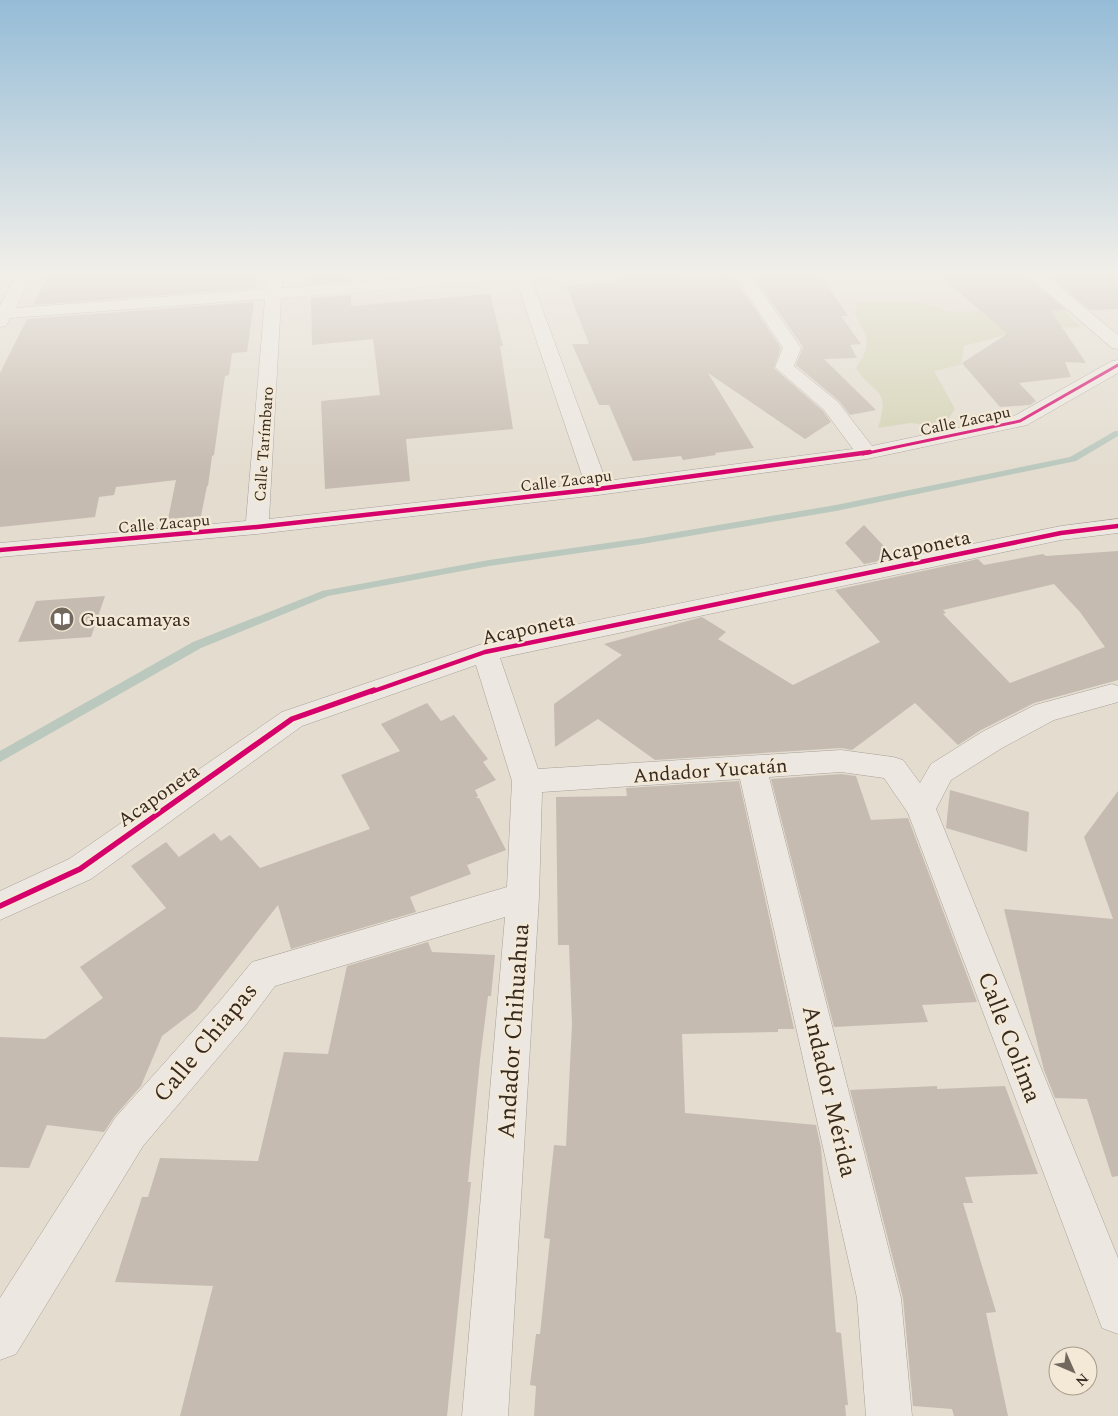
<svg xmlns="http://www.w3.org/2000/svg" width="1118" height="1416" font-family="Spectral,serif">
  <rect width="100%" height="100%" fill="#e3dccf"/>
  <path fill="#d3d2b3" d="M 858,302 L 918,302 L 953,312 L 1059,306 L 1081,327 L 1028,329 L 964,346 L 961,365 L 934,371 L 955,409 L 943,426 L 910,423 L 878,428 C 891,387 875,397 856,368 C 874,341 867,338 854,312 Z"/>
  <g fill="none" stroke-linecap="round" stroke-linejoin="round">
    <path fill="#bac8be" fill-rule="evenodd" d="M 1115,431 L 1118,431 L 1118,436 L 1076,461 L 836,511 L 642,544 L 489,566 L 328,596 L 201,648 L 0,762 L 0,751 L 193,642 L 322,591 L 489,560 L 642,538 L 836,505 L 1070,457 Z"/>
  </g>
  <path fill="#c6bbb0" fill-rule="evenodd" d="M 50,272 L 258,272 L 256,288 L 33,305 Z
    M 311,272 L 350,272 L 350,281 L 311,284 Z
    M 754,272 L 819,272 L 848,316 L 841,316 L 861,344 L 850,345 L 857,358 L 824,359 L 876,410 L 850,415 L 839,401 L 796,365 L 803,347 L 752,274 L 755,274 Z
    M 936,272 L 1022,272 L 1066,310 L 1051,311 L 1086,363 L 1065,362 L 1071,377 L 1019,383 L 1036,401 L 1030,405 L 1000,407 L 962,363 L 1007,334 Z
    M 1044,272 L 1118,272 L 1118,309 L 1090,310 Z
    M 678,273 L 681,277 L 732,275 L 781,348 L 774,368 L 823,411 L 831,422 L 805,439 L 708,373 L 754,448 L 715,453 L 716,455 L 683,460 L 681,456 L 633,461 L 609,405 L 599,405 L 572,344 L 589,344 L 566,285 L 620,282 L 617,276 Z
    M 490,294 L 503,346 L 500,346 L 513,429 L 406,439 L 410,481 L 325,489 L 321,401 L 380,395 L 373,339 L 312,345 L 311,298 L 351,295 L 351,306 Z
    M 254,302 L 247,352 L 232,353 L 229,375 L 225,376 L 214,455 L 212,456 L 208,486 L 207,486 L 201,516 L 168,519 L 176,480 L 116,487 L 114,495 L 99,497 L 95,517 L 0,527 L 0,373 L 27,319 Z
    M 864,525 L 895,558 L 864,564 L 845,543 Z
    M 1118,551 L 1118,680 L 1034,703 L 981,730 L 958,745 L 915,703 L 852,750 L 841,748 L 655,760 L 598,719 L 555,747 L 554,704 L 622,655 L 604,644 L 702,617 L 726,632 L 718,639 L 793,685 L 880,642 L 835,590 L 978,559 L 984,565 L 1043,554 L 1046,556 ZM 1054,584 L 1080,612 L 1105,647 L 1010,683 L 943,614 L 946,613 L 943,610 Z
    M 105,596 L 91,637 L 18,642 L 36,601 Z
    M 427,703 L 441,721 L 454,715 L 488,759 L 483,762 L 496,780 L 475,790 L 478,796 L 476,798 L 479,798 L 506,850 L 467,865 L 471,874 L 410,897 L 416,912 L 291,949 L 278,905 L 196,1010 L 162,1036 L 141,1086 L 114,1117 L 104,1132 L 47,1125 L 29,1168 L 0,1167 L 0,1037 L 45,1039 L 103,998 L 80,967 L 166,908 L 131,866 L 166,842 L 179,857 L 214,833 L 221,841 L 230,835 L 260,868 L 370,829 L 341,775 L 400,751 L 381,724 Z
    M 841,774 L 856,776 L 871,820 L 908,818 L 977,1002 L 922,1005 L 928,1022 L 834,1027 L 771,779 Z
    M 739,781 L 794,1029 L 778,1029 L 778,1032 L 682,1034 L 685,1113 L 816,1125 L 821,1148 L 836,1332 L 841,1333 L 848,1405 L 845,1405 L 846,1416 L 534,1416 L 536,1386 L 530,1385 L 536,1334 L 540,1334 L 550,1239 L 544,1238 L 554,1145 L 566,1146 L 572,1024 L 569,945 L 558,945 L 556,797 L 627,796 L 626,788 Z
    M 950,790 L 1029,812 L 1027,852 L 946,828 Z
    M 1118,791 L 1118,1176 L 1112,1177 L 1087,1099 L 1055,1098 L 1044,1070 L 1004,909 L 1113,919 L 1084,837 Z
    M 428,942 L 432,952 L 495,955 L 491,996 L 488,996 L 480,1060 L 468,1182 L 471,1182 L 447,1416 L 180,1416 L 213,1286 L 115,1282 L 142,1197 L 148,1197 L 160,1158 L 258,1161 L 284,1052 L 328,1054 L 347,966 Z
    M 937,1086 L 937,1089 L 1005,1086 L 1038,1174 L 965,1177 L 973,1203 L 963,1203 L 996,1312 L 986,1313 L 1008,1416 L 954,1416 L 952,1409 L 913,1406 L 903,1298 L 850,1090 Z"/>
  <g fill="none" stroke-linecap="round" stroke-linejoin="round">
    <defs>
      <path id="street" d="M 18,272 L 34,272 L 16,308 L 266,289 L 267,272 L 283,272 L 282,288 L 494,272 L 563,272 L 561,275 L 531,279 L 606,481 L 853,449 L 824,410 L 775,367 L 783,348 L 732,272 L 748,272 L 801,348 L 794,366 L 838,402 L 872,446 L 1014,416 L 1112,361 L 1118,360 L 1118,373 L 1027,425 L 867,459 L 598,495 L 257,534 L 0,557 L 0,543 L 246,521 L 265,299 L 10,318 L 6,326 L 0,327 L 0,306 ZM 516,280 L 585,484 L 269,519 L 281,298 Z
        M 1024,272 L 1041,272 L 1118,335 L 1118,349 L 1112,348 Z
        M 1118,519 L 1118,533 L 1061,540 L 500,658 L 538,769 L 841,750 L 893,757 L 903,760 L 920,783 L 931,764 L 982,732 L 1035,705 L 1112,684 L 1118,686 L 1118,702 L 1054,720 L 1002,748 L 951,780 L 936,809 L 1118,1258 L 1118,1334 L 1102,1328 L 1096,1312 L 908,813 L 884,778 L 841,772 L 769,777 L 901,1298 L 912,1416 L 866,1416 L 857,1298 L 740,779 L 542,792 L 539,897 L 508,1416 L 462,1416 L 505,917 L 275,986 L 245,1026 L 143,1146 L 16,1354 L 0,1360 L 0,1298 L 115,1118 L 219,1002 L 252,962 L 507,887 L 512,781 L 476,665 L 302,726 L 91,879 L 0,920 L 0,891 L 69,859 L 282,712 L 485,643 L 1061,526 Z"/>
    </defs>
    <use href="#street" stroke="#a8a198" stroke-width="1"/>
    <use href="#street" fill="#ece7e0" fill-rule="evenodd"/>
    <defs>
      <path id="cycleway-far2" d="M 863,454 L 1020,421 L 1118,365"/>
      <path id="cycleway-far1" d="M 0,550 L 257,527 L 598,489 L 870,452
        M 371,692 L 485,652 L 1061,533 L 1118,526"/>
      <path id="cycleway" d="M 0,906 L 80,869 L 292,719 L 374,690"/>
    </defs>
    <use href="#cycleway-far2" stroke="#f3e9d6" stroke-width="5"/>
    <use href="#cycleway-far1" stroke="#f3e9d6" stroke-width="7"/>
    <use href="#cycleway" stroke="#f3e9d6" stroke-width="9"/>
    <use href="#cycleway-far2" stroke="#d6006c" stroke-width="3"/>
    <use href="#cycleway-far1" stroke="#d6006c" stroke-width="4.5"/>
    <use href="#cycleway" stroke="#d6006c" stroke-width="5.5"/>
  </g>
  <linearGradient id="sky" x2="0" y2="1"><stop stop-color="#95bcd7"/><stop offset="0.58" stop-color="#f2efe9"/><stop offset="1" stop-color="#f2efe9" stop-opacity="0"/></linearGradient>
  <rect width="1118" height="470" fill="url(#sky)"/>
  <defs>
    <symbol id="library-disc" viewBox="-11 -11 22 22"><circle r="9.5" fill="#73685d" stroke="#f3e9d6"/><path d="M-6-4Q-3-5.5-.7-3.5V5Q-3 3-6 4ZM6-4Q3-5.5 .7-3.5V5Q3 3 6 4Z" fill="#fff"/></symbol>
  </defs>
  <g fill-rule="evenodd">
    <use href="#library-disc" x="48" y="605" width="28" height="28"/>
  </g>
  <g text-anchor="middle" stroke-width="4.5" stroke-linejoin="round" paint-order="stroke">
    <g font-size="16" fill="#372a20" stroke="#f3e9d6">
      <text transform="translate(965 420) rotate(-12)" y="6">Calle Zacapu</text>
      <text transform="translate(263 444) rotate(-86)" y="6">Calle Tarímbaro</text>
      <text transform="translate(566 480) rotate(-7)" y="6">Calle Zacapu</text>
      <text transform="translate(164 523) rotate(-5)" y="6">Calle Zacapu</text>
    </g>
    <g font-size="20" fill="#372a20" stroke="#f3e9d6">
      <text transform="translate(924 546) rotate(-12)" y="7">Acaponeta</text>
      <text transform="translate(528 628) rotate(-12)" y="7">Acaponeta</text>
      <text transform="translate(710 770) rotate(-4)" y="7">Andador Yucatán</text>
      <text transform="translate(158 795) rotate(-35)" y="7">Acaponeta</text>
    </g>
    <g font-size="20" fill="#372a20" stroke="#f3e9d6" text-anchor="start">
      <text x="80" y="626">Guacamayas</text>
    </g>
    <g font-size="24" fill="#372a20" stroke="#f3e9d6">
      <text transform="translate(513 1031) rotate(-86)" y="8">Andador Chihuahua</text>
      <text transform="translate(1010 1037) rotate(69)" y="8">Calle Colima</text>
      <text transform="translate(205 1042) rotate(-50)" y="8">Calle Chiapas</text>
      <text transform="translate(830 1091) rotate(77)" y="8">Andador Mérida</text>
    </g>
  </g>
  <g transform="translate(1073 1371) rotate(135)"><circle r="24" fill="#f3e9d6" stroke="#a89d8d"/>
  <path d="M0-4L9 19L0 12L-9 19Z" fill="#73685d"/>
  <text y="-8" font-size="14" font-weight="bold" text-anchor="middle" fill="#372a20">N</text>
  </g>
</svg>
